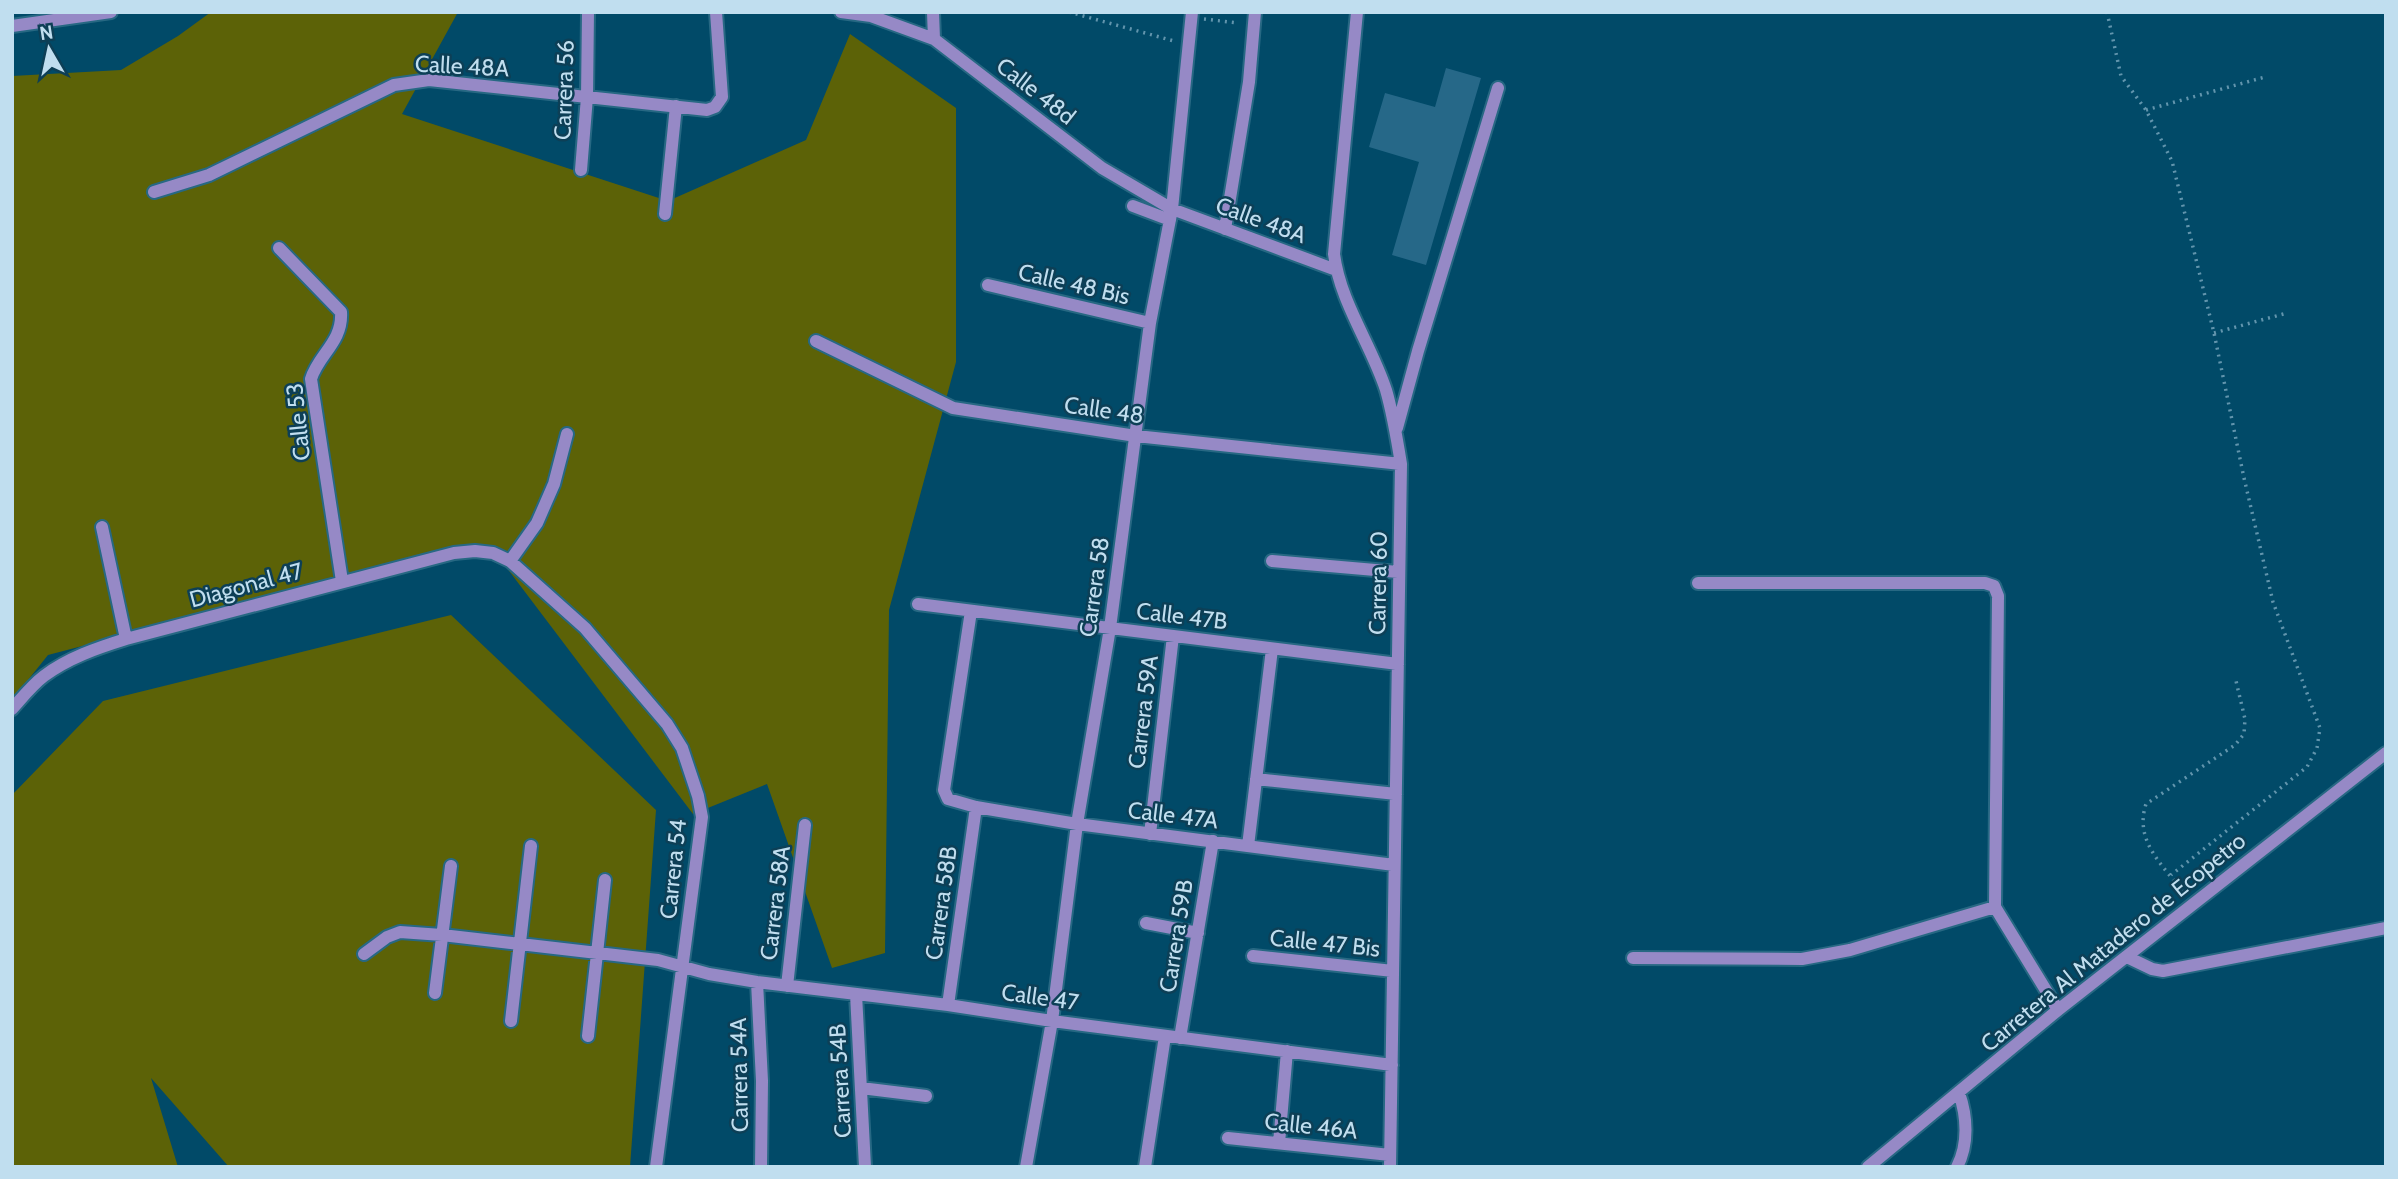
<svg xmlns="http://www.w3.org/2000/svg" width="2398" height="1179" font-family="Cabin,sans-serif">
  <rect width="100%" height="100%" fill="#014a68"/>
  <path fill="#5c6207" d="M 211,12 L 458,12 L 402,114 L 668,201 L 806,140 L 850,34 L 956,108 L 956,362 L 889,610 L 885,953 L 832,968 L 767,784 L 693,814 L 491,547 L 342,578 L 48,655 L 12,700 L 12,76 L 121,70 L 178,36 Z
    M 451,615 L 656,810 L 630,1167 L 229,1167 L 151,1078 L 178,1167 L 12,1167 L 12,795 L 103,701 Z"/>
  <path fill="#266888" d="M 1446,68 L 1481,78 L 1426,265 L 1392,255 L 1419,162 L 1369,147 L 1385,93 L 1435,107 Z"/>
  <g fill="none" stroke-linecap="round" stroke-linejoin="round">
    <defs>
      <path id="minor" d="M 841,12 L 871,16 L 934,39 L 1102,168 L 1172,209 L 1336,270
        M 933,12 L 934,39
        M 1357,12 L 1334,254 C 1340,302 1371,344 1386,390 C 1393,414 1397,439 1401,464 L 1390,1167
        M 12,26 L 111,12
        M 581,170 L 587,97 L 588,12
        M 154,192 L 209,175 L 394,85 L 429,80 L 707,110 L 715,107 L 722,97 L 716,12
        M 1133,206 L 1170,220
        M 665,214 L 676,106
        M 1225,229 L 1249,82 L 1255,12
        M 279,248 L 341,312 C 343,342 318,355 311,379 L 342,581
        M 988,285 L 1150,323
        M 816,341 L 953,408 L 1136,436 L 1401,464
        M 1397,428 L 1418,351 L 1498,88
        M 102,527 L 126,639
        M 510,561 L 537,523 L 554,484 L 567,434
        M 1272,561 L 1398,572
        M 1698,583 L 1985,583 L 1994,586 L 1998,596 L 1995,907 L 2058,1010
        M 918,604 L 1398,664
        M 971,611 L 944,790 L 948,799 L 976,807 L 1077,824 L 1394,865
        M 12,709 C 22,698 32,685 44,676 C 68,658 97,648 126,639 L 454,553 L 475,551 L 493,553 L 510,561 L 585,628 L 667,724 L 682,748 L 698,796 L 702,817 L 656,1167
        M 1256,779 L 1396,794
        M 1150,834 L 1173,636
        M 1248,846 L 1272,649
        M 1146,923 L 1198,933
        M 364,954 L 387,937 L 400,932 L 442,935 L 658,960 L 709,974 L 757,982 L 948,1005 L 1052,1021 L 1392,1065
        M 1253,956 L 1393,971
        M 2127,957 L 2152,969 L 2163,971 L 2386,928
        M 1633,958 L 1802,959 L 1850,950 L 1995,907
        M 757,982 L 762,1081 L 761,1167
        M 787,986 L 805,825
        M 435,993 L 451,866
        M 856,994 L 865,1167
        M 948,1005 L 976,807
        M 511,1021 L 531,846
        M 588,1036 L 605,880
        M 1180,1038 L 1213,841
        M 861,1088 L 926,1096
        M 1228,1138 L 1390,1155
        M 1279,1143 L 1287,1051
        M 1026,1167 L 1052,1021 L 1077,824 L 1110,628 L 1150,323 L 1172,209 L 1192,12
        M 1145,1167 L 1165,1036
        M 1868,1167 L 2058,1010 L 2386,753
        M 1957,1167 C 1969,1144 1967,1116 1959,1093"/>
    </defs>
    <use href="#minor" stroke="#276883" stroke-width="16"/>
    <path stroke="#6295ad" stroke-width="3.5" stroke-dasharray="2 5" stroke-linecap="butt" d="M 1069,12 L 1174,41
      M 2107,12 L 2121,76 L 2146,110 L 2172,161 L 2214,333 L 2244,478 L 2273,602 L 2320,728 L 2317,748 L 2307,767 L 2171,875
      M 1204,19 L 1238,23
      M 2146,110 L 2265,77
      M 2214,333 L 2287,313
      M 2183,892 C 2162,864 2134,841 2146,804 L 2235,745 L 2244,734 L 2245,719 L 2236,681"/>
    <use href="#minor" stroke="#9689c6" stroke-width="12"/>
  </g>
  <g text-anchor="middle" stroke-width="5" stroke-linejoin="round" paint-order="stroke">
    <g font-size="23" fill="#c0deef" stroke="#0d3f56">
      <text transform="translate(462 66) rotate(3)" y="8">Calle 48A</text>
      <text transform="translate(564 90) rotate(-88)" y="8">Carrera 56</text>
      <text transform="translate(1036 91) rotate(38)" y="8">Calle 48d</text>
      <text transform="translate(1261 220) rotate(20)" y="8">Calle 48A</text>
      <text transform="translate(1074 284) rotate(13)" y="8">Calle 48 Bis</text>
      <text transform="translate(1104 410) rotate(8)" y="8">Calle 48</text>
      <text transform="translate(298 422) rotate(-96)" y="8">Calle 53</text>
      <text transform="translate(1378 583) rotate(-89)" y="8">Carrera 60</text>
      <text transform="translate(246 585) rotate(-15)" y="8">Diagonal 47</text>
      <text transform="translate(1094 587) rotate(-82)" y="8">Carrera 58</text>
      <text transform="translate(1182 616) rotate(7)" y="8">Calle 47B</text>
      <text transform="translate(1143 712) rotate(-83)" y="8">Carrera 59A</text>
      <text transform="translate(1173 815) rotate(7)" y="8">Calle 47A</text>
      <text transform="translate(673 869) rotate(-84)" y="8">Carrera 54</text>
      <text transform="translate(775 903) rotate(-83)" y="8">Carrera 58A</text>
      <text transform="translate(941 903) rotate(-82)" y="8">Carrera 58B</text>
      <text transform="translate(1176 936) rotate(-81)" y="8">Carrera 59B</text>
      <text transform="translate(2113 942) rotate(-39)" y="8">Carretera Al Matadero de Ecopetro</text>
      <text transform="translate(1325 943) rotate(6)" y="8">Calle 47 Bis</text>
      <text transform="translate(1040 997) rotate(8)" y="8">Calle 47</text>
      <text transform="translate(739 1075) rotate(-91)" y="8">Carrera 54A</text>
      <text transform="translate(840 1081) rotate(-93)" y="8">Carrera 54B</text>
      <text transform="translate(1311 1126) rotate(6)" y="8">Calle 46A</text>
    </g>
  </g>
  <rect width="2398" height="1179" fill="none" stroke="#c0deef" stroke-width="28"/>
  <g transform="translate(49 49) rotate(351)" stroke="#0d3f56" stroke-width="5" paint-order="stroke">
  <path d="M0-5L12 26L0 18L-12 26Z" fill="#c0deef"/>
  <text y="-10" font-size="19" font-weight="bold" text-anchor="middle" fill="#c0deef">N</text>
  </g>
</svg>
